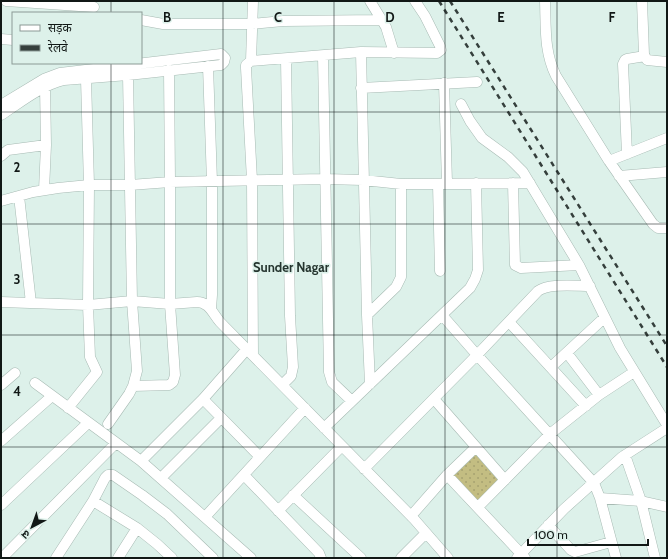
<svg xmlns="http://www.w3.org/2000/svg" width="668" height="559" font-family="Cabin,'Noto Sans Devanagari',sans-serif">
  <defs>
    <pattern id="park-dots" width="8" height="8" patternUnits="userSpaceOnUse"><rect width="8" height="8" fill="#c3bd82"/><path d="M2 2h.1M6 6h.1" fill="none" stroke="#a6a270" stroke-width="1.8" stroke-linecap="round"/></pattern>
  </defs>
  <rect width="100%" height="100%" fill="#ddf1ea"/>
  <path fill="url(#park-dots)" d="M 474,451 L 501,480 L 476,503 L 450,475 Z"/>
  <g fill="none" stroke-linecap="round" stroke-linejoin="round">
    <defs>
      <path id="street" d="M 6,1 L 94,7
        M 370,1 L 386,27 L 394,53
        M 545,1 C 546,28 544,52 556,76 L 609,161 L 653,224 L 658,228 L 667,228
        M 642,1 L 644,55 L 647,60 L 667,62
        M 141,20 L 163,24 L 252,24 L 283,21 L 382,20
        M 1,39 L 13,40
        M 361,52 L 367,315 L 370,384
        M 323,56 L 329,372 L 332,382 L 352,401
        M 251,61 L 253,1
        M 208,66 L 212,182 L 212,295 L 211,309
        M 444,83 L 447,183
        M 361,88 L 477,82
        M 461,104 L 470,121 L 482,138 L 508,157 L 523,172 L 579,265 L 620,348 L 667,425
        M 1,105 L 44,79 L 60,73 L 221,54 L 225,58 L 224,62 L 221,65 L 128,75 L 64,80 C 40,86 21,102 1,115
        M 627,154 L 623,64 L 625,60 L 627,59 L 645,56
        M 1,156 L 8,150 L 46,145
        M 609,161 L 667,138
        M 619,176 L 667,172
        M 513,183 L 515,265 L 521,268 L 579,265
        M 438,184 L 440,271
        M 44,190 L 46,145 L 45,86
        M 19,196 L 31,303
        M 1,201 L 33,192 L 58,188 L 89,185 L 130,185 L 170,182 L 325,179 L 363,180 L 401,184 L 530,183
        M 1,302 L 88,305 L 132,301 L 170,304 L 197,302 C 209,302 213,314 220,322 L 414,519 L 448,558
        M 367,315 L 396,287 L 401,277 L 401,184
        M 442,315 L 477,355 L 594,483 L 600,498 L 616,558
        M 509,322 L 586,406
        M 567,353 L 599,395
        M 253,355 L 252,180 L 246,68 L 246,65 L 251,61 L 361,52 L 437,53 L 441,50 L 440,46 L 425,16 L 415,1
        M 551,367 L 604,318
        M 35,383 L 141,461 L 251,558
        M 283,384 L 291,376 L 293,367 L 290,316 L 286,59
        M 1,385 L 15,373
        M 133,386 L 169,385 L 173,382 L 175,375 L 170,304 L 170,182 L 169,70
        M 203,399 L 260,457
        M 434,399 L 505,480
        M 68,408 L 97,372 L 90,357 L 88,305 L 89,185 L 86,79
        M 108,424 L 129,394 L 133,386 L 137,371 L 132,301 L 128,75
        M 324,428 L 470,288 L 475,279 L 478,270 L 476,183
        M 1,441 L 52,396
        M 625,455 L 641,501 L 655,558
        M 141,461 L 203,399 L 247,349
        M 364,469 L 477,355 L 538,291 C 549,283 576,286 590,286
        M 244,475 L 319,553 L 321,558
        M 447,475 L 525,558
        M 161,478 L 221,418
        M 293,495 L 361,558
        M 600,498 L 641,501 L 667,507
        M 93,501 L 105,478 L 108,475 L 113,475 L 142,495 L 167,514 L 213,558
        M 1,505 L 88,423
        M 478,507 L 550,434 L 599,395 L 634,372
        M 278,511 L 342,446
        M 411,516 L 447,475 L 475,448
        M 205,517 L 305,408
        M 548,525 L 571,550 L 575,552 L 611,542
        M 2,558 L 116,443
        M 56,558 L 93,501 L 137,528
        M 118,558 L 137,528 L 157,544 L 172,558
        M 401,558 L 426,533
        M 517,558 L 564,509 L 622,457 L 667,428"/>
    </defs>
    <use href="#street" stroke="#a7bab3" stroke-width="11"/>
    <use href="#street" stroke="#fff" stroke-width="10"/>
    <path stroke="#353f3c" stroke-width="2.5" stroke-dasharray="5 5" stroke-linecap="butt" d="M 439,1 L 667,367
      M 450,1 L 667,346"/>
  </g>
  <path fill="none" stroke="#111816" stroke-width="1" stroke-opacity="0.55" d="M 111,1 L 111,13M 223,1 L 223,558M 334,1 L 334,558M 445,1 L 445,558M 557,1 L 557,558M 111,63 L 111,558M 1,112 L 667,112M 1,224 L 667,224M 1,335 L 667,335M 1,447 L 667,447"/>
  <g text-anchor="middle" stroke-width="3" stroke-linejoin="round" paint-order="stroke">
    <g font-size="13" font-weight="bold" fill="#25352f" stroke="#ddf1ea">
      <text x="291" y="272">Sunder Nagar</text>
    </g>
  </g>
  <g font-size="13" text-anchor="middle" font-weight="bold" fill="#111816" stroke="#ddf1ea" stroke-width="3" stroke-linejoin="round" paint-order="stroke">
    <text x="167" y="22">B</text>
    <text x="278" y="22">C</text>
    <text x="390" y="22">D</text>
    <text x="501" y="22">E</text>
    <text x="612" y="22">F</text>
    <text x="17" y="172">2</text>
    <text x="17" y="284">3</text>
    <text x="17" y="396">4</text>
  </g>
  <rect width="668" height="559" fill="none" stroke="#111816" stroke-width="4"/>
  <rect x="12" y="12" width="130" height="52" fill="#ddf1ea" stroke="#8b9a95"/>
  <rect x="20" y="25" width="20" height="6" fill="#ffffff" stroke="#8b9a95"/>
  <text x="48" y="32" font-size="12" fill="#111816">सड़क</text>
  <rect x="20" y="45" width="20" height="6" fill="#353f3c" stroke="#8b9a95"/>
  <text x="48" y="52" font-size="12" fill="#111816">रेलवे</text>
  <g transform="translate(32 527) rotate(221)" stroke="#ddf1ea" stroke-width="3" paint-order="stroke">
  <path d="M0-3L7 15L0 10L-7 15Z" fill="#111816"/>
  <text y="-6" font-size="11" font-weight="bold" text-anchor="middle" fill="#111816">उ</text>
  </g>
  <path d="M528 539v6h120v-6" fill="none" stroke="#111816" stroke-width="2"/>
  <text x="534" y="539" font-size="12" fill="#111816" stroke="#ddf1ea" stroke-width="3" paint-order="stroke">100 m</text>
</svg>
